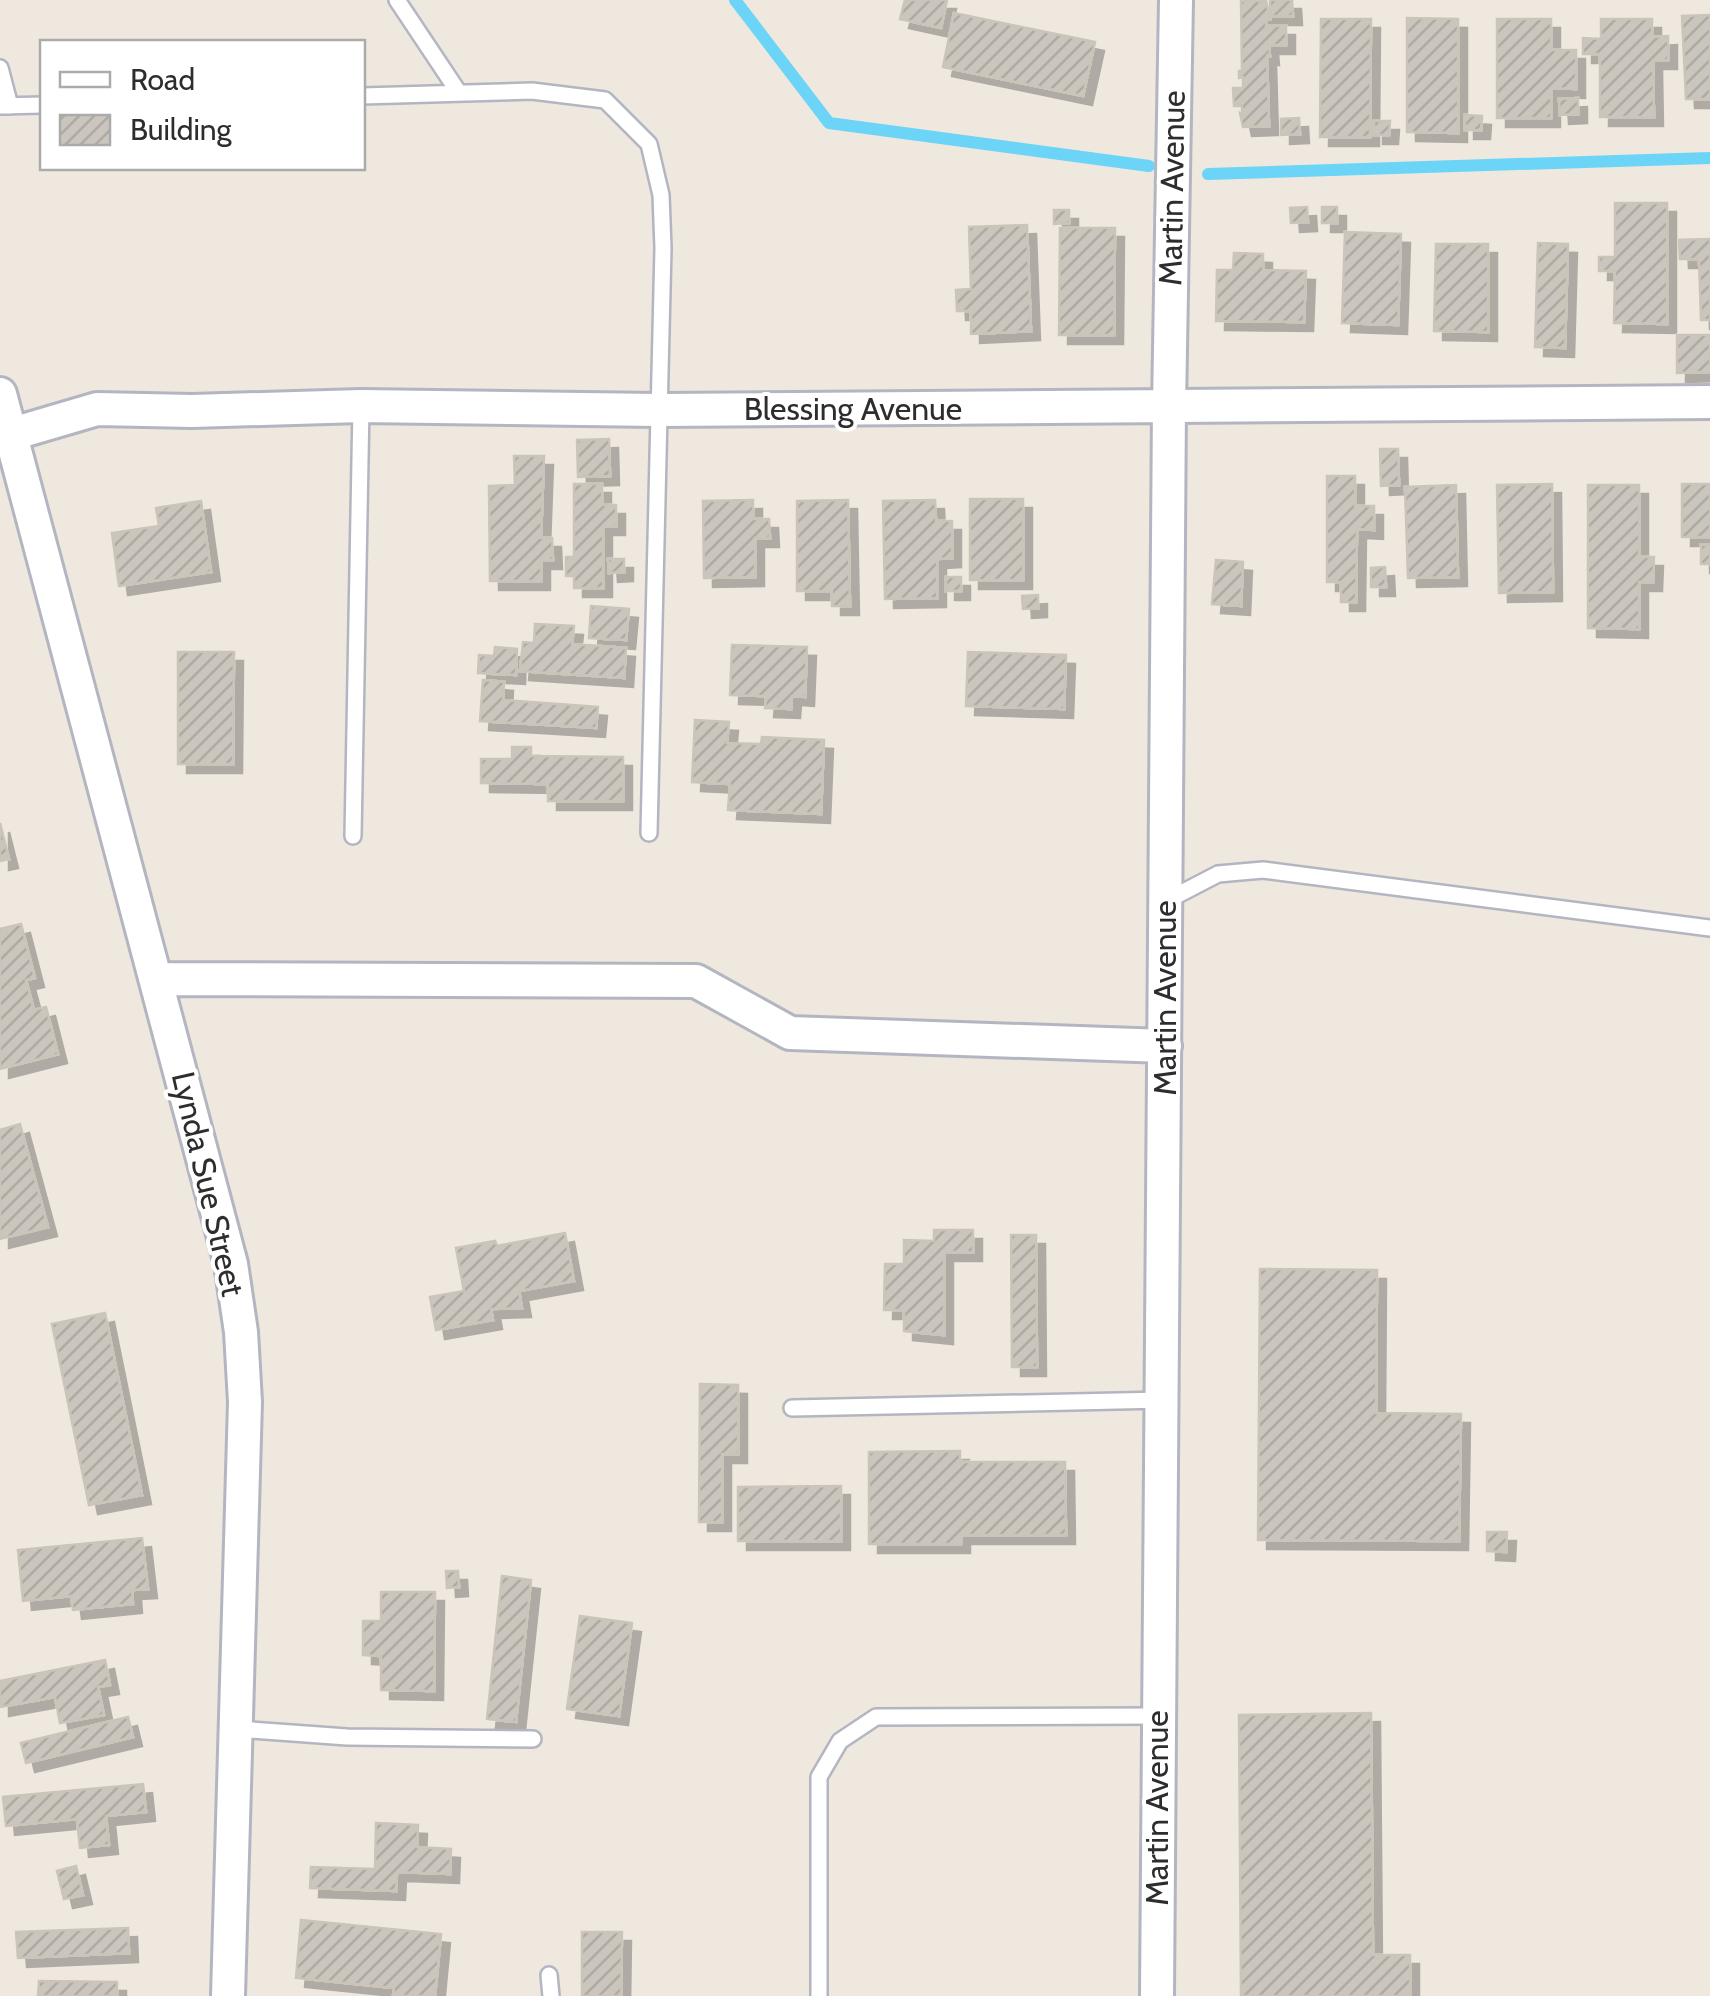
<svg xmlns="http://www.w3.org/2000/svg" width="1710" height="1996" font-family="Cabin,sans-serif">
  <defs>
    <pattern id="building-hatch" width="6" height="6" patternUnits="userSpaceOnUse" patternTransform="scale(2.5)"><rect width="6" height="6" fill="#cbc6bd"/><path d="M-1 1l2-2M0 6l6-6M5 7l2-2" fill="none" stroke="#afaaa3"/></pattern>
    <filter id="shadow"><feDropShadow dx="9" dy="9" stdDeviation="0" flood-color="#0004"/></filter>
  </defs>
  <rect width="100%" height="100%" fill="#efe8df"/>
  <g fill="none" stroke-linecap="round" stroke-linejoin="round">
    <path stroke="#6bd4f7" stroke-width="12" d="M 735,0 L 829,123 L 1149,166
      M 1208,174 L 1710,158"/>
  </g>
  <path fill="url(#building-hatch)" stroke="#cbc4b8" stroke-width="2.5" filter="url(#shadow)" d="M 905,0 L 947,0 L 941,28 L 900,19 Z
    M 1270,0 L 1292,0 L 1293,16 L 1270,16 Z
    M 1241,1 L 1266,1 L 1270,19 L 1267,19 L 1266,26 L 1286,26 L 1286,45 L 1269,45 L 1270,56 L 1267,55 L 1269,126 L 1243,127 L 1240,113 L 1242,114 L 1242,106 L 1234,106 L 1233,88 L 1243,88 L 1243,77 L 1239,78 L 1239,71 L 1242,71 Z
    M 954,13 L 1095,42 L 1083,96 L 943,67 Z
    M 1710,15 L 1710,99 L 1686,99 L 1682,16 Z
    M 1407,18 L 1458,19 L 1458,133 L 1407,132 Z
    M 1321,19 L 1371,19 L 1370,137 L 1320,137 Z
    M 1497,19 L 1551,19 L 1551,50 L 1576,50 L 1576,89 L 1551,88 L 1551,118 L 1497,118 Z
    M 1601,19 L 1652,19 L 1652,37 L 1668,36 L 1668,60 L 1653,60 L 1654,117 L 1600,117 L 1600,54 L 1583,54 L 1583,38 L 1601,39 Z
    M 1578,98 L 1578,114 L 1560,115 L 1559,99 Z
    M 1465,115 L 1482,116 L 1481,130 L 1465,130 Z
    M 1299,118 L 1300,134 L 1281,135 L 1281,119 Z
    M 1374,121 L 1390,121 L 1389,135 L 1374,135 Z
    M 1615,203 L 1667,203 L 1667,324 L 1614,323 L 1615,271 L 1599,271 L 1599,257 L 1615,257 Z
    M 1307,207 L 1308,222 L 1291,223 L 1290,208 Z
    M 1322,207 L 1337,207 L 1337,223 L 1322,223 Z
    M 1054,210 L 1069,210 L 1069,223 L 1054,224 Z
    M 1027,225 L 1031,331 L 971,334 L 971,311 L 957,311 L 956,290 L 971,289 L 969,227 Z
    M 1060,228 L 1115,228 L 1114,335 L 1059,335 Z
    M 1345,232 L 1401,234 L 1398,325 L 1342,323 Z
    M 1710,239 L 1710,320 L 1701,320 L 1699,259 L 1680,259 L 1679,240 Z
    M 1538,243 L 1568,244 L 1565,348 L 1535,347 Z
    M 1436,244 L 1488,244 L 1488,332 L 1434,331 Z
    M 1234,253 L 1263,254 L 1263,270 L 1306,271 L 1304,322 L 1216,321 L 1217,270 L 1233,270 Z
    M 1677,335 L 1710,335 L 1710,372 L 1677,373 Z
    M 609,439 L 610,476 L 578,477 L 577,440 Z
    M 1380,449 L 1398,449 L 1399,485 L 1381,486 Z
    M 514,456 L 544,456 L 541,538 L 552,538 L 553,560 L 541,560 L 541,581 L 490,581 L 489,486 L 515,485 Z
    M 1327,476 L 1355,476 L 1355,506 L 1374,506 L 1374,530 L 1357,529 L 1356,602 L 1341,602 L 1341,582 L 1327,582 Z
    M 574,484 L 602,484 L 602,505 L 616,505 L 616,526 L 603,526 L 603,588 L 574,588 L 574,576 L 566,576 L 566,557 L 574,557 Z
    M 1552,484 L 1553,592 L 1499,593 L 1497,485 Z
    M 1682,484 L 1710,484 L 1710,537 L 1682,537 Z
    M 1456,485 L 1458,577 L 1408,578 L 1405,487 Z
    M 1588,485 L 1639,485 L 1639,557 L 1654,557 L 1653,582 L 1639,582 L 1639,629 L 1588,628 Z
    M 970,499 L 1023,499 L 1023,580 L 970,580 Z
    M 753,500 L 753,519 L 769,519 L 770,538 L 755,538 L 755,577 L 704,578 L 703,501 Z
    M 848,500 L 850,606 L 832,606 L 832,591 L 797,591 L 797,501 Z
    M 935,500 L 936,521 L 952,521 L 952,558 L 937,559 L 937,598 L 885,599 L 883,501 Z
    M 201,501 L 211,572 L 119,586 L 112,533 L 159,526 L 156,508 Z
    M 1701,545 L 1710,545 L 1710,564 L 1701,564 Z
    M 608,559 L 624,559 L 624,572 L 609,573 Z
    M 1216,560 L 1243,562 L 1241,606 L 1212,604 Z
    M 1385,567 L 1386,587 L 1371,587 L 1371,568 Z
    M 946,577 L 961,577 L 961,591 L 946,591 Z
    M 1038,595 L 1038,608 L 1023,609 L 1022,596 Z
    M 591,606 L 629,609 L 626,640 L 589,638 Z
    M 535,624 L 574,626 L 572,644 L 626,648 L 624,678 L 520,671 L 523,642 L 534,643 Z
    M 732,645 L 807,647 L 805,697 L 792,696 L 791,709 L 765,708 L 766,696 L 730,695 Z
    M 495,647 L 517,649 L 516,675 L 478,673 L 479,655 L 494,656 Z
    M 178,652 L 234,652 L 233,764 L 178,764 Z
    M 968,652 L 1066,655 L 1064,709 L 966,706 Z
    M 483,680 L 504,682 L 503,700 L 598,707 L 596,728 L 480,721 Z
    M 695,720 L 729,722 L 727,743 L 761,744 L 762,737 L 824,740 L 821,814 L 728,810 L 730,784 L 692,782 Z
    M 512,747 L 531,747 L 531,756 L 623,757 L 623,801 L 548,801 L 548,784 L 481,783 L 481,759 L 512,759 Z
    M 0,823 L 9,859 L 0,861 Z
    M 21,924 L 35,978 L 26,980 L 34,1010 L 46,1007 L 58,1054 L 0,1069 L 0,929 Z
    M 20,1124 L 48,1227 L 0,1239 L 0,1130 Z
    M 934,1230 L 973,1230 L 973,1252 L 944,1252 L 944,1335 L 904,1331 L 904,1310 L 884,1310 L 885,1264 L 904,1264 L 904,1240 L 934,1241 Z
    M 565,1233 L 574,1281 L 519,1291 L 522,1308 L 491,1309 L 493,1320 L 436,1330 L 430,1297 L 464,1291 L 456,1248 L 495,1241 L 497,1246 Z
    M 1011,1235 L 1036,1235 L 1037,1367 L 1012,1367 Z
    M 1260,1269 L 1377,1270 L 1376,1413 L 1461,1414 L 1459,1541 L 1258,1540 Z
    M 105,1313 L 142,1495 L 89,1505 L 52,1324 Z
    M 700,1384 L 738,1385 L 738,1454 L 722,1454 L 722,1522 L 699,1522 Z
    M 960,1451 L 960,1462 L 1065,1462 L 1066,1535 L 961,1535 L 961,1544 L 869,1544 L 869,1452 Z
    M 841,1486 L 841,1541 L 738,1541 L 738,1487 Z
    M 1487,1532 L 1507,1532 L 1506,1552 L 1487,1551 Z
    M 142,1538 L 148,1589 L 132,1590 L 133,1604 L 73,1610 L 71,1596 L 23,1601 L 18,1550 Z
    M 446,1571 L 458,1571 L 459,1587 L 447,1588 Z
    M 502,1576 L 531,1580 L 516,1722 L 487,1719 Z
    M 381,1592 L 435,1592 L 434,1691 L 381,1690 L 381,1656 L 363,1655 L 363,1621 L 381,1621 Z
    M 580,1616 L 632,1623 L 619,1716 L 567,1709 Z
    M 105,1660 L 110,1685 L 98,1687 L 104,1715 L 60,1723 L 55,1697 L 0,1707 L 0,1681 Z
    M 1371,1713 L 1373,1955 L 1410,1955 L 1410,1996 L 1241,1996 L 1239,1715 Z
    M 128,1717 L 133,1737 L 26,1763 L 21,1743 Z
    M 143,1784 L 146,1812 L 106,1816 L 109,1845 L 80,1848 L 77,1819 L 6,1826 L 3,1797 Z
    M 376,1823 L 418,1825 L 417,1847 L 451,1849 L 450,1874 L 397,1872 L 396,1891 L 310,1888 L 311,1867 L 375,1869 Z
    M 76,1866 L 83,1895 L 64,1899 L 57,1871 Z
    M 301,1920 L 441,1934 L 435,1996 L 393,1996 L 394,1988 L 296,1978 Z
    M 128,1928 L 129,1953 L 18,1958 L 16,1932 Z
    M 582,1932 L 622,1932 L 621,1996 L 582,1996 Z
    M 39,1981 L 117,1982 L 117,1996 L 38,1996 Z"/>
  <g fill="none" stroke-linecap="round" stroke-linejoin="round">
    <defs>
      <path id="lane" d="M 397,0 L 459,93
        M 0,68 L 10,106
        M 362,96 L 532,91 L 605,100 L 649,144 L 661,195 L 663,248 L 649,833
        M 0,106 L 42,105
        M 353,836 L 361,406
        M 1166,901 L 1218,874 L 1263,870 L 1710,928
        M 792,1408 L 1163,1400
        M 237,1729 L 347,1737 L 533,1739
        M 549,1975 L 551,1996
        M 819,1996 L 819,1777 L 840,1741 L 876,1717 L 1158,1716"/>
      <path id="street" d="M 0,394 L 231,1264 L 241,1332 L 245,1402 L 228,1996
        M 12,434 L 97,409 L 192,411 L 361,406 L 658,410 L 1710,402
        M 157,979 L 696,981 L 790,1033 L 1165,1046
        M 1157,1996 L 1169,407 L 1176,0"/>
    </defs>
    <use href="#lane" stroke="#b3b5c1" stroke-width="20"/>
    <use href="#street" stroke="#b3b5c1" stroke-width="38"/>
    <use href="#lane" stroke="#fff" stroke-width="15"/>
    <use href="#street" stroke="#fff" stroke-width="32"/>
  </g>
  <g text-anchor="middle" stroke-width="8" stroke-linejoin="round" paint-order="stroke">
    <g font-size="32" fill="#2d2d2d" stroke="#fff">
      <text transform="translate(1172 188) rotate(-89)" y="11">Martin Avenue</text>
      <text x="853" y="420">Blessing Avenue</text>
      <text transform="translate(1165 998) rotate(-90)" y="11">Martin Avenue</text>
      <text transform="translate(208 1184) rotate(77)" y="11">Lynda Sue Street</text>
      <text transform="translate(1157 1808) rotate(-90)" y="11">Martin Avenue</text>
    </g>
  </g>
  <rect x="40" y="40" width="325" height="130" fill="#ffffff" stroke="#ababab" stroke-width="2.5"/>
  <rect x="60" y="72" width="50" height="15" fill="#ffffff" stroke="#ababab" stroke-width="2.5"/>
  <text x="130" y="90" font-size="30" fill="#2d2d2d">Road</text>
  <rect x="60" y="115" width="50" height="30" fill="url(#building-hatch)" stroke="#ababab" stroke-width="2.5"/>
  <text x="130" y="140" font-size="30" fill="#2d2d2d">Building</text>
</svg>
